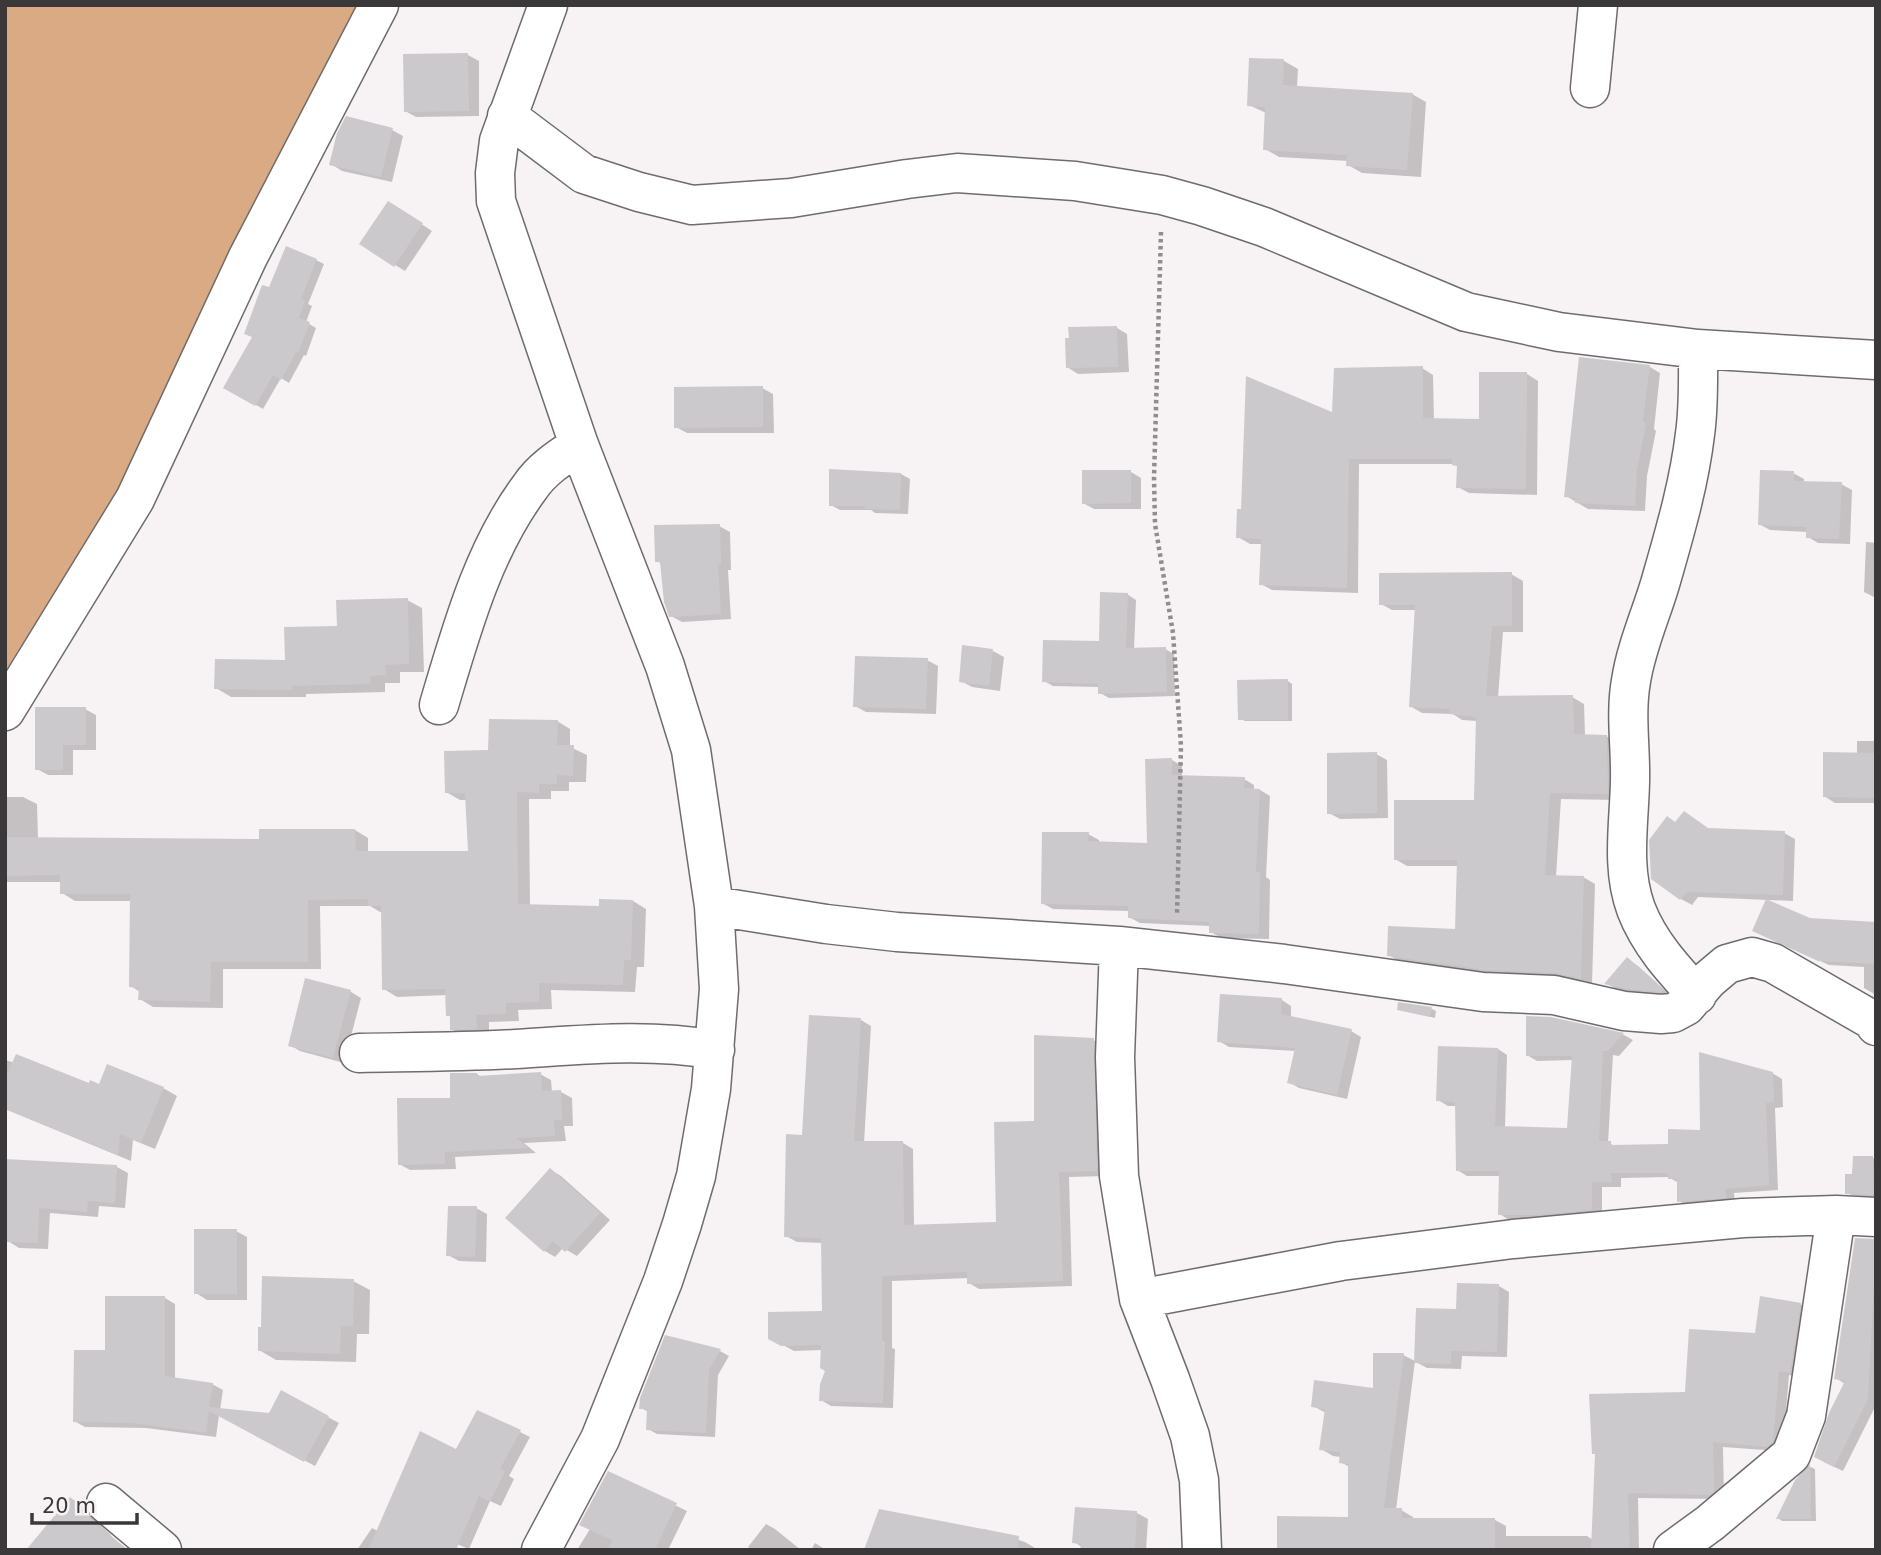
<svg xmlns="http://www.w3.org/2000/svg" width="1881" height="1555" font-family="'DejaVu Sans',sans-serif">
  <rect width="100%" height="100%" fill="#f7f2f3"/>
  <path fill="#daaa84" d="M 5,5 L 361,5 L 121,491 L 5,681 Z"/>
  <path fill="#0003" d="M 468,55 L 479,61 L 479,116 L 416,117 L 405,111 Z
    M 1284,61 L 1298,69 L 1297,87 L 1412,94 L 1426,102 L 1421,177 L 1362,173 L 1348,165 L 1348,161 L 1279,157 L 1265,149 L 1266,113 L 1249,105 Z
    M 392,130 L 403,136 L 392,182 L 342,171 L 331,164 Z
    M 400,210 L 432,231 L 405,271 L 395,265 Z
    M 316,260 L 324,264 L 308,304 L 312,306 L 306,322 L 316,328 L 306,356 L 304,355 L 289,383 L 281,378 L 263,409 L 225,387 L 253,337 L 270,290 Z
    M 1117,328 L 1127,334 L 1129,372 L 1078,374 L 1067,367 Z
    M 1650,367 L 1660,373 L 1654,429 L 1656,431 L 1647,476 L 1645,511 L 1588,509 L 1566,496 Z
    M 1422,368 L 1433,375 L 1434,420 L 1481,421 L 1481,373 L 1527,374 L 1538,381 L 1537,495 L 1469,493 L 1458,487 L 1458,467 L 1454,464 L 1359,464 L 1358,593 L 1272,590 L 1261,584 L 1262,544 L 1250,544 L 1238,537 L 1243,511 L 1334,415 Z
    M 1874,383 L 1876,383 L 1876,454 L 1874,453 Z
    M 762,388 L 773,394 L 774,433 L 687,433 L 676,427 Z
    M 1131,472 L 1141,478 L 1141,509 L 1094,509 L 1083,503 Z
    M 1793,473 L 1804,479 L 1804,483 L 1841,484 L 1852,490 L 1850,544 L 1818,543 L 1808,537 L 1808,532 L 1770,530 L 1759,524 Z
    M 901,474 L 910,479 L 908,514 L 875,513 L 871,510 L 840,510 L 831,505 Z
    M 719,526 L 730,532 L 731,570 L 728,570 L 731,619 L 682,622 L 671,616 L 662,564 L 657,561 Z
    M 1866,542 L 1876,543 L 1876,598 L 1864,592 Z
    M 1511,574 L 1523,581 L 1523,632 L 1503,632 L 1498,698 L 1572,697 L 1584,704 L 1585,736 L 1606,736 L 1618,743 L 1618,800 L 1561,799 L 1556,877 L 1583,877 L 1595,884 L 1592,984 L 1568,979 L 1498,976 L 1400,962 L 1389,955 L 1457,931 L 1458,866 L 1407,866 L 1395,859 L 1476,802 L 1477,721 L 1462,720 L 1453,714 L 1422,713 L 1410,706 L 1416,610 L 1392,610 L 1381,604 Z
    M 1127,594 L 1136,600 L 1134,650 L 1165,649 L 1174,654 L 1175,696 L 1109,698 L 1100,693 L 1100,687 L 1053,686 L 1044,681 L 1101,643 Z
    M 407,600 L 422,608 L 424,672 L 400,672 L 400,683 L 385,683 L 385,692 L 306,694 L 306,697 L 231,697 L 216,688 L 287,662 L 339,628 Z
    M 993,651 L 1004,657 L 1000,691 L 972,687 L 961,681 Z
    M 927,660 L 938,666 L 936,714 L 866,712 L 855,706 Z
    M 1288,681 L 1292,684 L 1292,721 L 1245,721 L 1240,719 Z
    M 85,709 L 96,715 L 96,750 L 73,750 L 73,775 L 48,775 L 37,769 Z
    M 557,721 L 570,729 L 570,747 L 587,755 L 586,782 L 569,782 L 569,791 L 551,791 L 551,799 L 529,799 L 530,906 L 601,908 L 633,901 L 646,909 L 644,967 L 637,967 L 635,992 L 551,990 L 552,1009 L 518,1010 L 519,1021 L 489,1022 L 489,1035 L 465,1036 L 451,1029 L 451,1017 L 448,1015 L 447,995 L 397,997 L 384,989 L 382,913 L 370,906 L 320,906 L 321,969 L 223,969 L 223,1008 L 153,1007 L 140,999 L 140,992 L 131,986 L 132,901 L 75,901 L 62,893 L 62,882 L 5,882 L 5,797 L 23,797 L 37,804 L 38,839 L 260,840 L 355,830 L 368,838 L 368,853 L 470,853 L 467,800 L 460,800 L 446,792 L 490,752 Z
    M 1857,741 L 1876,741 L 1876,803 L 1835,803 L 1824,796 L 1857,754 Z
    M 1376,754 L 1387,760 L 1388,818 L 1340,819 L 1329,813 Z
    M 1172,760 L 1182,766 L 1182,777 L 1244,779 L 1254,785 L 1254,790 L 1260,790 L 1270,796 L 1266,877 L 1270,880 L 1269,939 L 1221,938 L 1211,932 L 1211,926 L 1140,923 L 1129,917 L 1130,911 L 1053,909 L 1042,903 L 1088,834 L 1099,840 L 1099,843 L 1148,845 Z
    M 1676,824 L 1710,830 L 1784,833 L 1795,839 L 1793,901 L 1698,897 L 1692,905 L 1681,899 L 1653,878 Z
    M 1810,920 L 1876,924 L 1876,995 L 1864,988 L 1864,967 L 1829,965 L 1764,935 Z
    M 1628,960 L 1638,966 L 1672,997 L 1640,995 L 1617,989 L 1607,984 Z
    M 306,980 L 351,992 L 361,998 L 344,1063 L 300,1051 L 290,1045 Z
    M 1282,1000 L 1291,1006 L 1291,1018 L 1351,1031 L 1361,1037 L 1347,1099 L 1299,1088 L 1289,1082 L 1296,1051 L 1229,1047 L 1219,1041 Z
    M 1399,1009 L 1432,1009 L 1436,1011 L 1435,1018 Z
    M 811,1017 L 861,1020 L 871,1026 L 864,1143 L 903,1143 L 913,1149 L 914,1226 L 998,1223 L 1035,1122 L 1093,1040 L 1104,1046 L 1107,1176 L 1069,1177 L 1072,1286 L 979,1289 L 969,1283 L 969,1278 L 892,1281 L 892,1348 L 895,1349 L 893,1408 L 831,1406 L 821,1400 L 827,1370 L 822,1350 L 794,1351 L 770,1338 L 824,1313 L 823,1243 L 797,1242 L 786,1236 L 804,1136 Z
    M 1551,1019 L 1624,1035 L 1633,1040 L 1619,1056 L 1613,1055 L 1608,1143 L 1618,1147 L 1670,1146 L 1702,1131 L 1772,1073 L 1782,1079 L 1783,1107 L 1775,1108 L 1778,1190 L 1734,1193 L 1735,1202 L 1689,1207 L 1679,1201 L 1679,1183 L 1668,1177 L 1621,1178 L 1621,1187 L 1602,1187 L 1602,1215 L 1546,1220 L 1509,1220 L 1500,1214 L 1501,1176 L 1467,1176 L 1457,1170 L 1457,1106 L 1448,1106 L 1438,1100 L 1498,1049 L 1507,1055 L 1505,1128 L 1569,1130 L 1573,1060 L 1537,1061 L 1527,1055 Z
    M 5,1060 L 90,1085 L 163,1088 L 177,1096 L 155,1149 L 133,1140 L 131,1161 L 5,1109 Z
    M 477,1074 L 481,1077 L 540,1074 L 551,1080 L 552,1092 L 561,1092 L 572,1098 L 573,1126 L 564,1126 L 566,1141 L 524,1143 L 536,1153 L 455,1157 L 456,1169 L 410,1170 L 399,1164 L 452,1100 Z
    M 1873,1158 L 1876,1160 L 1876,1197 L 1852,1195 L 1847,1193 L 1853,1176 Z
    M 5,1161 L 117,1167 L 128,1173 L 125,1208 L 99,1206 L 98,1217 L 50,1213 L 48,1249 L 19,1248 L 8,1241 L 9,1222 L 5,1219 Z
    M 551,1170 L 561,1176 L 610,1220 L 577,1256 L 563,1248 L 555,1257 L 545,1251 Z
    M 476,1208 L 487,1214 L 486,1262 L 459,1261 L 448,1255 Z
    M 236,1231 L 247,1237 L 247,1300 L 207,1300 L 196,1293 Z
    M 1856,1240 L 1876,1241 L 1876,1405 L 1843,1471 L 1824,1462 L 1845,1384 L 1836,1378 Z
    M 353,1281 L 370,1290 L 369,1334 L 357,1334 L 356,1362 L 276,1360 L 259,1350 Z
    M 1499,1286 L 1509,1292 L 1507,1357 L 1462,1356 L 1461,1369 L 1427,1368 L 1416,1362 L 1458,1311 Z
    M 165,1298 L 175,1304 L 175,1379 L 212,1384 L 223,1390 L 220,1410 L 270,1414 L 282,1393 L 339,1423 L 315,1466 L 219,1415 L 216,1437 L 146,1428 L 85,1427 L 74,1421 L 107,1351 Z
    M 1800,1304 L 1810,1310 L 1800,1377 L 1789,1375 L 1783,1446 L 1778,1451 L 1723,1447 L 1724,1497 L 1721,1499 L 1638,1498 L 1639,1550 L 1278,1550 L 1350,1519 L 1350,1467 L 1340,1462 L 1341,1457 L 1333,1456 L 1321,1449 L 1326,1413 L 1313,1406 L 1374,1390 L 1403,1355 L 1415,1361 L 1396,1510 L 1401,1510 L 1413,1517 L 1413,1520 L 1495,1520 L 1506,1526 L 1506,1536 L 1587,1536 L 1593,1540 L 1596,1455 L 1594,1453 L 1687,1393 L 1756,1335 Z
    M 720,1351 L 729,1356 L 718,1375 L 715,1437 L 657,1434 L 648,1429 L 649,1412 L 641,1408 Z
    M 520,1432 L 530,1437 L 509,1476 L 514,1479 L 501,1506 L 490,1501 L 469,1549 L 457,1544 L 452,1550 L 357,1550 L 372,1528 L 378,1531 L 457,1451 Z
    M 1811,1467 L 1815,1469 L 1816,1521 L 1782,1521 L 1778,1518 L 1796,1481 Z
    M 609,1473 L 687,1511 L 668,1550 L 577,1550 L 590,1529 Z
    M 71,1499 L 95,1517 L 102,1527 L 111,1535 L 99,1550 Z
    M 1137,1513 L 1148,1519 L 1146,1550 L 1082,1550 L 1082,1547 L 1074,1542 Z
    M 766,1524 L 775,1529 L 801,1550 L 753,1550 L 748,1547 Z
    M 984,1529 L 1025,1542 L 1035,1548 L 1034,1550 L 866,1550 Z
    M 815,1543 L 826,1550 L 811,1550 Z"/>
  <path fill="#ccc9cc" d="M 468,53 L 469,111 L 404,112 L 403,54 Z
    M 1249,58 L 1284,59 L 1283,85 L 1413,93 L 1407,170 L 1346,166 L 1347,155 L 1263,150 L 1265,107 L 1247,106 Z
    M 346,116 L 393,128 L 381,177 L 329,165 L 337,133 Z
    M 388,201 L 423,223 L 394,267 L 359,244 Z
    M 286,246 L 317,259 L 301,299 L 305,300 L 299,318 L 310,322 L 298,353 L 296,352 L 281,380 L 273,375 L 255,406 L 223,388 L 252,337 L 244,334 L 262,285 L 269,287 Z
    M 1117,326 L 1118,367 L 1066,368 L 1065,338 L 1069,338 L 1068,327 Z
    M 1579,357 L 1650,365 L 1643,422 L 1646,423 L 1637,470 L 1635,506 L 1575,503 L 1575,498 L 1564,497 Z
    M 1423,366 L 1423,418 L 1479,419 L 1479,372 L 1527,372 L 1526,489 L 1456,488 L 1457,466 L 1452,465 L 1452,459 L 1349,459 L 1347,588 L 1259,585 L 1261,539 L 1236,538 L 1237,509 L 1241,509 L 1246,376 L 1332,412 L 1334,368 Z
    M 763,386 L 763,427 L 674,428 L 674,387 Z
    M 829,469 L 901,473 L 900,510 L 864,509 L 865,506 L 829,506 Z
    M 1082,470 L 1131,470 L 1131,503 L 1082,504 Z
    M 1760,470 L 1794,471 L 1794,481 L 1842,482 L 1839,539 L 1806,538 L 1806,527 L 1758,525 Z
    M 720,524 L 721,564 L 718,564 L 721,614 L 669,617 L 664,602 L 660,562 L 655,562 L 654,525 Z
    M 1512,572 L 1512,626 L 1492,626 L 1486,696 L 1573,695 L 1574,734 L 1607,735 L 1608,794 L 1550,793 L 1545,875 L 1584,876 L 1581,979 L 1555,973 L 1485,970 L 1387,956 L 1388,926 L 1455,929 L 1457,860 L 1394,860 L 1394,800 L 1474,800 L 1476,717 L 1449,714 L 1450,709 L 1409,707 L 1415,605 L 1379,605 L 1379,573 Z
    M 1100,592 L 1128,593 L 1126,648 L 1166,647 L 1167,692 L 1098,694 L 1098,684 L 1042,682 L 1043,640 L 1099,641 Z
    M 408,598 L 409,664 L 385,665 L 386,675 L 370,676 L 370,684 L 292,686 L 292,690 L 214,689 L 215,659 L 285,660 L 284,627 L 337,626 L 336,600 Z
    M 962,645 L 993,649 L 989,686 L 959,682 Z
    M 855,656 L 928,658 L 926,709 L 853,707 Z
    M 1288,679 L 1288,720 L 1238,720 L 1237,680 Z
    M 35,707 L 86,707 L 86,745 L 63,745 L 63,770 L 35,770 Z
    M 489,719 L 558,720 L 557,745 L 574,745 L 573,776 L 557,775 L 557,784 L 539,784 L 539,793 L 517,792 L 518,904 L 599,906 L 599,899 L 633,900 L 631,960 L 624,960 L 623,985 L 539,983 L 539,1002 L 506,1003 L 506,1014 L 476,1015 L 477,1029 L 450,1030 L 450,1016 L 446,1016 L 445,989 L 382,990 L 381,906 L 368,906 L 368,899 L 308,900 L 308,962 L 211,962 L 210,1002 L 138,1000 L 139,988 L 129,987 L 130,894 L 60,894 L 60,875 L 5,876 L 5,837 L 259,839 L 259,829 L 355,829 L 356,851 L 468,851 L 465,793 L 445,793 L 444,751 L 488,750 Z
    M 1377,752 L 1377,813 L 1327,814 L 1327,753 Z
    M 1823,752 L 1876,753 L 1876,798 L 1823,797 Z
    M 1172,758 L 1172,775 L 1245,777 L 1244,788 L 1260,789 L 1256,872 L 1260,872 L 1259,934 L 1209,933 L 1209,922 L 1128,918 L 1128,906 L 1041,904 L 1042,832 L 1089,832 L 1088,841 L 1147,843 L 1145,759 Z
    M 1684,811 L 1708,828 L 1785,831 L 1783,895 L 1687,892 L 1680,900 L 1651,879 L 1649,840 L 1667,816 L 1675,822 Z
    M 1766,899 L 1810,918 L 1876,922 L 1876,964 L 1818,961 L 1752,931 Z
    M 1627,957 L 1657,983 L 1663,990 L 1661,992 L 1627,989 L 1604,984 Z
    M 305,978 L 351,990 L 333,1058 L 288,1046 Z
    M 1220,994 L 1282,998 L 1281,1014 L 1352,1029 L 1337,1095 L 1287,1083 L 1295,1048 L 1217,1042 Z
    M 1398,1002 L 1432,1007 L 1430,1017 L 1397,1010 Z
    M 809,1015 L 861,1018 L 854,1141 L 903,1141 L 904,1225 L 996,1222 L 994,1122 L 1034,1121 L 1034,1035 L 1094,1038 L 1097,1171 L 1059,1172 L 1063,1281 L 967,1284 L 967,1272 L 882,1276 L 882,1341 L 885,1341 L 883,1403 L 819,1401 L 820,1384 L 825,1371 L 820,1368 L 821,1345 L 781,1346 L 768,1339 L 768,1312 L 822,1311 L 821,1238 L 784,1237 L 786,1134 L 802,1135 Z
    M 1526,1016 L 1551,1017 L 1624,1033 L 1608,1051 L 1603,1051 L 1599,1141 L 1611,1141 L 1611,1145 L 1668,1144 L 1668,1129 L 1700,1130 L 1699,1052 L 1773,1072 L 1774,1102 L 1766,1103 L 1769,1185 L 1725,1189 L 1726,1198 L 1677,1202 L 1677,1179 L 1668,1179 L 1668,1173 L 1611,1173 L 1612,1182 L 1592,1182 L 1592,1210 L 1535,1215 L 1498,1215 L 1499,1171 L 1456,1171 L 1455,1102 L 1436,1101 L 1438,1046 L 1498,1048 L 1495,1126 L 1567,1128 L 1572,1056 L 1526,1056 Z
    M 16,1054 L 89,1083 L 90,1080 L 99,1084 L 107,1064 L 164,1087 L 141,1143 L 120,1134 L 118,1155 L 5,1109 L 5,1079 Z
    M 541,1072 L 542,1091 L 561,1090 L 562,1120 L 554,1120 L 555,1136 L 517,1138 L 528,1148 L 445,1152 L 445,1164 L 398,1165 L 397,1098 L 450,1098 L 450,1073 L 477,1073 L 477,1076 Z
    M 1853,1156 L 1873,1156 L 1874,1195 L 1845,1194 L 1845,1174 L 1852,1174 Z
    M 5,1159 L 117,1165 L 115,1203 L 88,1201 L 87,1212 L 39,1208 L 38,1243 L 6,1242 Z
    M 550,1168 L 600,1213 L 565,1252 L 553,1241 L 544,1252 L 505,1218 Z
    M 448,1206 L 477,1206 L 475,1257 L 446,1256 Z
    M 194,1229 L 237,1229 L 237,1294 L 194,1294 Z
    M 1855,1238 L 1875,1239 L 1876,1243 L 1868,1399 L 1834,1467 L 1814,1457 L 1829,1413 L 1845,1381 L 1834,1379 Z
    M 262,1276 L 354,1279 L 353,1326 L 341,1326 L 340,1354 L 258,1351 L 258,1327 L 261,1327 Z
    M 1457,1283 L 1499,1284 L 1497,1352 L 1451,1351 L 1451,1364 L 1414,1363 L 1416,1308 L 1456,1309 Z
    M 105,1296 L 165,1296 L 165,1376 L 213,1383 L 209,1407 L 269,1413 L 281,1390 L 329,1416 L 304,1462 L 209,1411 L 206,1433 L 134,1423 L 73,1422 L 74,1350 L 105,1350 Z
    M 1760,1296 L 1801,1303 L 1790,1373 L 1779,1371 L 1773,1442 L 1767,1447 L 1713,1442 L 1714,1491 L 1710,1495 L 1628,1493 L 1630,1550 L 1591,1550 L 1595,1454 L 1592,1454 L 1589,1394 L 1685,1392 L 1689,1329 L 1755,1333 Z
    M 665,1335 L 721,1349 L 709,1370 L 706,1433 L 646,1430 L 647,1409 L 639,1409 L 640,1398 Z
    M 1373,1353 L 1404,1353 L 1384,1508 L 1402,1508 L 1402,1518 L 1495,1518 L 1495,1550 L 1277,1550 L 1277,1516 L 1348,1517 L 1348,1464 L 1339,1463 L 1340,1452 L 1319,1450 L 1325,1409 L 1311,1407 L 1314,1380 L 1373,1388 Z
    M 477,1410 L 521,1430 L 500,1469 L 505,1471 L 490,1502 L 479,1496 L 456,1550 L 368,1550 L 420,1431 L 456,1449 Z
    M 1810,1464 L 1811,1519 L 1776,1519 L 1795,1480 Z
    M 608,1471 L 677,1503 L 655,1550 L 608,1550 L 612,1540 L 579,1525 Z
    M 70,1497 L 85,1509 L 92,1520 L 128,1550 L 26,1550 Z
    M 1075,1507 L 1137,1511 L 1135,1550 L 1080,1550 L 1081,1544 L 1072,1543 Z
    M 879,1509 L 1019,1536 L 1018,1550 L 864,1550 Z"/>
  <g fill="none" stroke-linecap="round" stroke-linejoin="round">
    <defs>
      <path id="minor" d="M 1590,88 L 1598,5
        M 507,116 L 584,174 L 639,192 L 692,205 L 791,198 L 907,179 L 957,173 L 1075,181 L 1162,195 L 1202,206 L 1264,227 L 1466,312 L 1559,332 L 1698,349 L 1876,360
        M 439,705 C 461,631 483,550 530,487 C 542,469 561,457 579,445
        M 5,711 L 135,499 L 248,257 L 379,5
        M 714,906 L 826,924 L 897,932 L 1119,946 L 1284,964 L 1483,992 L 1554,995 L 1624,1011 L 1661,1014 L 1673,1013 L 1686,1006 L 1708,980 L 1727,964 L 1752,957 L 1773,963 L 1872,1020 L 1876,1026
        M 1119,946 L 1115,1057 L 1119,1176 L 1139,1299 L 1170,1379 L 1190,1436 L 1199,1480 L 1202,1550
        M 1697,995 C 1673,969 1649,943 1636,909 C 1621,868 1629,825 1630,782 C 1631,749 1625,714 1631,681 C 1636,648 1650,617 1660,584 C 1674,535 1689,485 1695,434 C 1699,406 1698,378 1698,349
        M 359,1053 C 411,1052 463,1052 516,1049 C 582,1045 648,1038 715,1050
        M 1139,1299 L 1341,1261 L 1513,1239 L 1743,1218 L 1836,1215 L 1876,1217
        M 106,1503 L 162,1550
        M 541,1550 L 600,1439 L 663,1281 L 682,1224 L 696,1176 L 711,1089 L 719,989 L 714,906 L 691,750 L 665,666 L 579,445 L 496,201 L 495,173 L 499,141 L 548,5
        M 1673,1550 L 1710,1523 L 1791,1455 L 1806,1416 L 1836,1215"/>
    </defs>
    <use href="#minor" stroke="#706c6d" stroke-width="41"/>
    <path stroke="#908d8e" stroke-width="4.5" stroke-dasharray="3.5 3.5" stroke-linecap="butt" d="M 1161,232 L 1154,478 L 1155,524 L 1173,633 L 1181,746 L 1177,915"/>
    <use href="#minor" stroke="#fff" stroke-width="38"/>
  </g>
  <rect width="1881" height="1555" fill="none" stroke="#3a3839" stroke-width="14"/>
  <path d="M32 1513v10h105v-10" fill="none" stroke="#3a3839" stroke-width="3.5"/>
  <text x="42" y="1513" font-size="21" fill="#3a3839" stroke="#f7f2f3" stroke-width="5" paint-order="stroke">20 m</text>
</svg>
